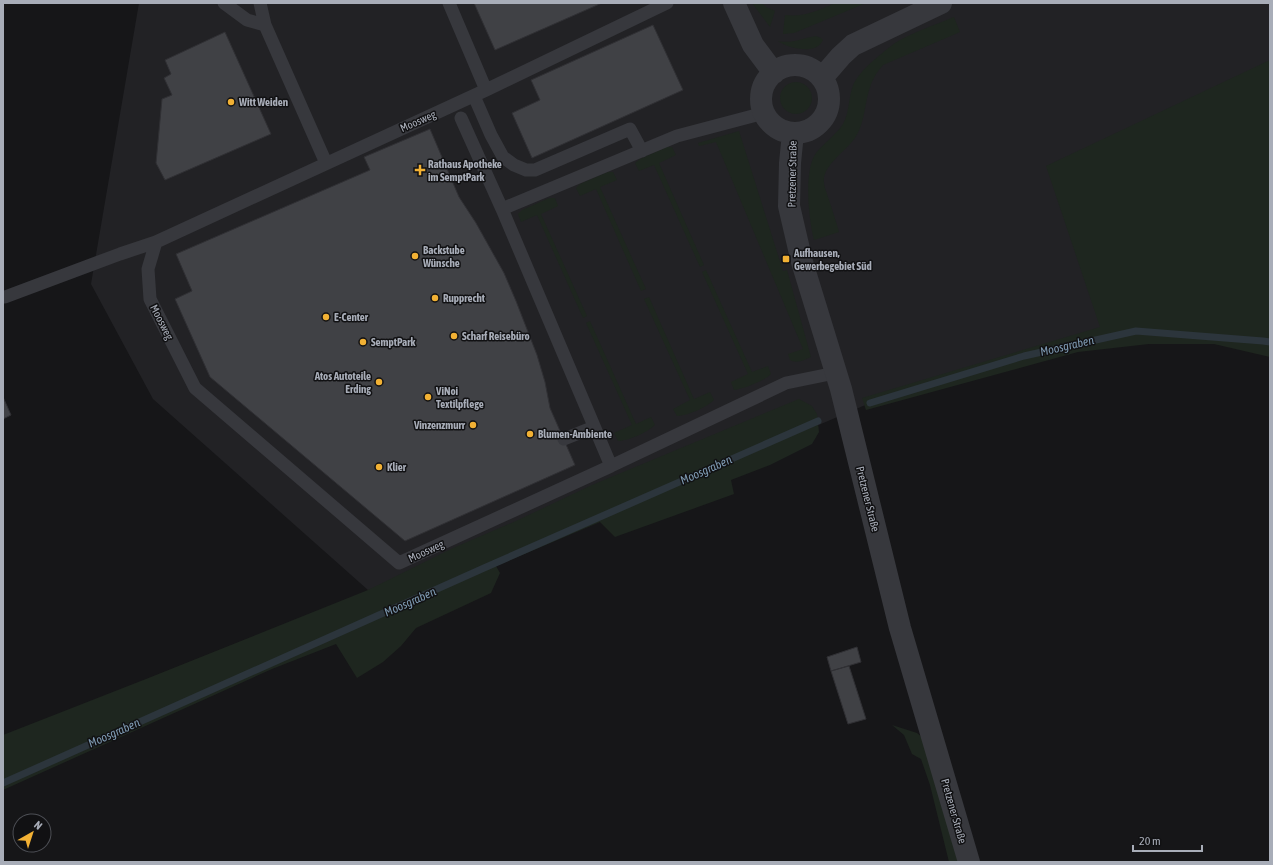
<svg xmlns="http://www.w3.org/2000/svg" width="1273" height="865" font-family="'Asap Condensed',sans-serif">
  <rect width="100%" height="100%" fill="#161618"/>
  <path fill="#222225" d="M 139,3 L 1270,3 L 1270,342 L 1135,331 L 870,403 L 484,568 L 368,590 L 153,399 L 91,284 Z"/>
  <path fill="#1e261f" d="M 752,3 L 762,3 L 766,7 L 775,11 L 770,27 Z
    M 835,3 L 866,3 L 794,33 L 783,34 L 785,15 C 805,17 817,11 835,3 Z
    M 954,17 L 960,32 L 883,65 C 861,89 870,115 855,138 C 846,151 822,166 824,182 C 824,187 827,193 828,197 C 832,209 836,221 839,232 L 814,240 C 809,220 803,171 816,153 C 824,143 836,135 843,124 C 850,112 848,96 854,83 C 859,74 866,67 874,60 C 881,54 888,48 895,43 C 913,32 935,25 954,17 Z
    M 816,36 L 821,38 L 823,40 C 816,56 788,48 778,41 C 792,44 803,38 816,36 Z
    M 1270,60 L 1270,357 L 1214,344 L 1149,344 L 1078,352 L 866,410 L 862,398 L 1100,327 L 1046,166 Z
    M780 98a16 16 0 1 1 32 0a16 16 0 1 1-32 0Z
    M 739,131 L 783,271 L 787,270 L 811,357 C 804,360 797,364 790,360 L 788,354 L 803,349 L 716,142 L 699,146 L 698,143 Z
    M 667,147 L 672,147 L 676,155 L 659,163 L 704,265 L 700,267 L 654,165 L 639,171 L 635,163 L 640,159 Z
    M 608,172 L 613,172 L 617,180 L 600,187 L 646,289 L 641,291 L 596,189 L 580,196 L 576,188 L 580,184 Z
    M 549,198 L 555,198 L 558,206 L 541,214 L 587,316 L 583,318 L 537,215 L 521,222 L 518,214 L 522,210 Z
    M 706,270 L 752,372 L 768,366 L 771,374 C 764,381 744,389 734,390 L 731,382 L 748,374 L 702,272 Z
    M 649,297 L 694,399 L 710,392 L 714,400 C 707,407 687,416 677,416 L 673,409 L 690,400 L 644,299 Z
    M 590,321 L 636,424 L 651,417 L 655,425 C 648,432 628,441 618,441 L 614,433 L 632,425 L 586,323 Z
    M 799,399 L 812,406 L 817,414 L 819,432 L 812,444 L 770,465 L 731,480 L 734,494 L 615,537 L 600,522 L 496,566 L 500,573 L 491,593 L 416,628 L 401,646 L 383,662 L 357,678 L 336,644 L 272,669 L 3,790 L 3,735 L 146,679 L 368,590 L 453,548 L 516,521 L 592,485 Z
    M 892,725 L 917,733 L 924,739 L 958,862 L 949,862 L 930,785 L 921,759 L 912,754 L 904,735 Z"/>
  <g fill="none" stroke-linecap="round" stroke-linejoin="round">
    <path stroke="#2c353c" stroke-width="7" d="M 870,403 L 1024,356 L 1136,331 L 1263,341 L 1270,342
      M 3,783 L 484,568 L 818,421"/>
  </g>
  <path fill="#404145" stroke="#303034" d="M 474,3 L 602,3 L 495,50 Z
    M 653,25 L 683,90 L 532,158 L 512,113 L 540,100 L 531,80 Z
    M 225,32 L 271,134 L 165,180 L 156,163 L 162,99 L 172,95 L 164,78 L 171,74 L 165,60 Z
    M 430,129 L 459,197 L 476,223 L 504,273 L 516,301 L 537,355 L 545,382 L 550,408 L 575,465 L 405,541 L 210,377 L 175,299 L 192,291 L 176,254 L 370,170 L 364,157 Z
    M 3,397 L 11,415 L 3,419 Z
    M 857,647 L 861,662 L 831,671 L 827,657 Z
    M 849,666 L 866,719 L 848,724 L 831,671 Z"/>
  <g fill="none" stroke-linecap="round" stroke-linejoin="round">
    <path stroke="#37383d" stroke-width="13" d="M 224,3 L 247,20 L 265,25 L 326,163
      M 260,3 L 265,25
      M 449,3 L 486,90
      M 474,96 L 491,135 L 503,157 L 514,165 L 526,170 L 535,170 L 630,129 L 642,151
      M 764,113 L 677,136 L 502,209 L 611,466 L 786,383 L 835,373
      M 461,118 L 502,209
      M 5,297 L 120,254 L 156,242
      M 564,439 L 594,427
      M 611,466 L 399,563 L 195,388 L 150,299 L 148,269 L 156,242 L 486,90 L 667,3"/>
    <path stroke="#37383d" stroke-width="22" d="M 734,3 L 753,45 L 774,73
      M761 99a34 34 0 1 1 68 0a34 34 0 1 1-68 0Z
      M 822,78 L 841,56 L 853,45 L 941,3
      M 793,133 L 790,163 L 789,206 L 802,262 L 841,389 L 900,628 L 969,862"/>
  </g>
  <g fill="#f2b134" stroke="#111113" stroke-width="1.5">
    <circle cx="231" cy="102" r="4"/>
    <path d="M418 164h4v4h4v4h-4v4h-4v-4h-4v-4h4z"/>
    <circle cx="415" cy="256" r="4"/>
    <rect x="782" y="255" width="8" height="8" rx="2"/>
    <circle cx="435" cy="298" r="4"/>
    <circle cx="326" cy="317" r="4"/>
    <circle cx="454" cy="336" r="4"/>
    <circle cx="363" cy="342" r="4"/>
    <circle cx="379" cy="382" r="4"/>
    <circle cx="428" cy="397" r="4"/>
    <circle cx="473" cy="425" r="4"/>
    <circle cx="530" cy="434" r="4"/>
    <circle cx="379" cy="467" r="4"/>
  </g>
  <g text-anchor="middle" stroke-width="3" stroke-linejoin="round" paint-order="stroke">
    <g font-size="11" font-weight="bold" fill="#a8adb8" stroke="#111113" text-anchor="start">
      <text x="239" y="106">Witt Weiden</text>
      <text x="428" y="168">Rathaus Apotheke<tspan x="428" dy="13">im SemptPark</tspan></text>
      <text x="423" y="254">Backstube<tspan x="423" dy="13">Wünsche</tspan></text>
      <text x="794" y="257">Aufhausen,<tspan x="794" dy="13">Gewerbegebiet Süd</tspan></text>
      <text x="443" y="302">Rupprecht</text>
      <text x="334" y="321">E-Center</text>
      <text x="462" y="340">Scharf Reisebüro</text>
      <text x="371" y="346">SemptPark</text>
      <text x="371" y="380" text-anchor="end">Atos Autoteile<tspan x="371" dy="13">Erding</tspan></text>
      <text x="436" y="395">ViNoi<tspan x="436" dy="13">Textilpflege</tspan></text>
      <text x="465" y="429" text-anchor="end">Vinzenzmurr</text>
      <text x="538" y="438">Blumen-Ambiente</text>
      <text x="387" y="471">Klier</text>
    </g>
    <g font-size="11" fill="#a8adb8" stroke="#111113">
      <text transform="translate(418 121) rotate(-24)" y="4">Moosweg</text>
      <text transform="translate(792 174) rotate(-89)" y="4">Pretzener Straße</text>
      <text transform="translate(162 322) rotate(63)" y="4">Moosweg</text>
      <text transform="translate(868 499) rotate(76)" y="4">Pretzener Straße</text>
      <text transform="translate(426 551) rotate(-25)" y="4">Moosweg</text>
      <text transform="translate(954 811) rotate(74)" y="4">Pretzener Straße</text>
    </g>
    <g font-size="12" font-style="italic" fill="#7f9bb3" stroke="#111113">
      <text transform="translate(1067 346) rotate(-13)" y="4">Moosgraben</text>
      <text transform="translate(706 470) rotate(-24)" y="4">Moosgraben</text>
      <text transform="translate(410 602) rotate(-24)" y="4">Moosgraben</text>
      <text transform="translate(114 733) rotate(-24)" y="4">Moosgraben</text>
    </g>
  </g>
  <rect width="1273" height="865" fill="none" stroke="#a8adb8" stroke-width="8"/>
  <g transform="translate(32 833) rotate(39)"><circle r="19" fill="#111113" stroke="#4d4f55"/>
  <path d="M0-3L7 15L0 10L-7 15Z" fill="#f2b134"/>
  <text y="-6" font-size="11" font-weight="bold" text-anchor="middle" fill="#a8adb8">N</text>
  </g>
  <path d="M1133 845v6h69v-6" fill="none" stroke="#a8adb8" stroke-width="2"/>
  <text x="1139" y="845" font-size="12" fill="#a8adb8" stroke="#111113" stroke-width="3" paint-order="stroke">20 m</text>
</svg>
